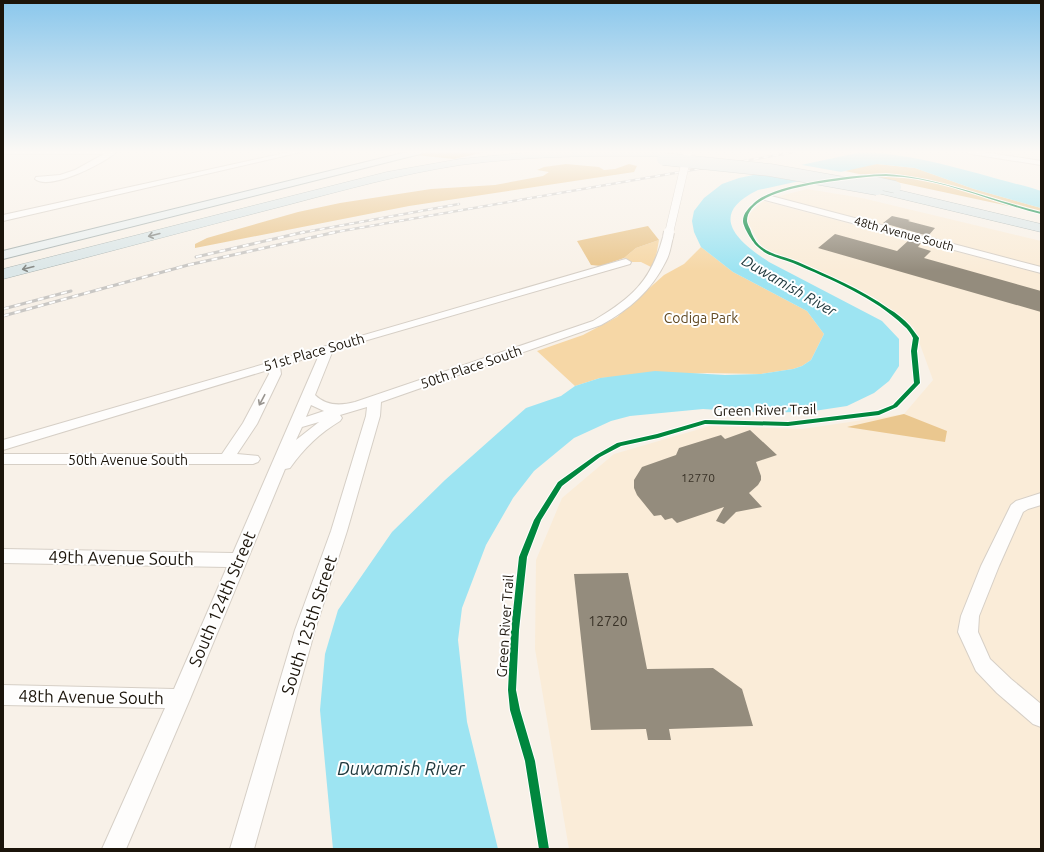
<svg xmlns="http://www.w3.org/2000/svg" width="1044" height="852" font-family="Ubuntu,sans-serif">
  <rect width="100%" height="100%" fill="#f8f1e8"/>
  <path fill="#faecd8" d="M 807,189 L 862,198 L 1041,241 L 1041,267 L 776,197 Z
    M 763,201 L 1041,274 L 1041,849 L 569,849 L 535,649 L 536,560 L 562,498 L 614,454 L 710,426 L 802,429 L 904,414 L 933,380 L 914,328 L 899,315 L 848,284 L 767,250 L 761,245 L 748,223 L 749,214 Z"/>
  <path fill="#f6d7a6" d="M 659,240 L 655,262 L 651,267 L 641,262 L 628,262 L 624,258 L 636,248 Z
    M 701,247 L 733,272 L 807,311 L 824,334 L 811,360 L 802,366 L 793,369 L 761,374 L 707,373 L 600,378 L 575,386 L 537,351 L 583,335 L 617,317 L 664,275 L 684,264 Z"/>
  <path fill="#eac78f" d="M 428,152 L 486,152 L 454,159 L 415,155 Z
    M 566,164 L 599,167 L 604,170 L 615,169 L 629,164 L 637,166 L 634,172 L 409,206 L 195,248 L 195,244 L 207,238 L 298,212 L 340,203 L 431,189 L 495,185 L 543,176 L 549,172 L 537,170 L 544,167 Z
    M 877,164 L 915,168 L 974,189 L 1041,208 L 1041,213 L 845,171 L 864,165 Z
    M 648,226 L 659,240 L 636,248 L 624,258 L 601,266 L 591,265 L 577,241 Z
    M 904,414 L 947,431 L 945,442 L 847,427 Z"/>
  <path fill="#9de4f2" d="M 862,152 C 920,154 976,174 1032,188 L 1041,191 L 1041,208 L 974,189 L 915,168 L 877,164 L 758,190 C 708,214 735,240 769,262 L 882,321 L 899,339 L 899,366 L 889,381 L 874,393 L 847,406 L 814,411 L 770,413 L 703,409 L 630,416 L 611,421 L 574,438 L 534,471 L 513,498 L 486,545 L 462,608 L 458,640 L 467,722 L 498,849 L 333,849 L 320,710 L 325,654 L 338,610 L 392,532 L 445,480 L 526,408 L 561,396 L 575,386 L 600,378 L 655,371 L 725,375 L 761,374 L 793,369 L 802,366 L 811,360 L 824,334 L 807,311 L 733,272 L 701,247 L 694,232 L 692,221 L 694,211 L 704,198 L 722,184 L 739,178 Z"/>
  <path fill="#f8f1e8" d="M 796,164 L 808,166 L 847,173 L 814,180 L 763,171 Z"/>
  <path fill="#948c7d" d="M 892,216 L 910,220 L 908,221 L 935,228 L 928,236 L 883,223 Z
    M 835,234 L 897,251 L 909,240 L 921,243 L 918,247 L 931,251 L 924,258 L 1041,291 L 1041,312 L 818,248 Z
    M 750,430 L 777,455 L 756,462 L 761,476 L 761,480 L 758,485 L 749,493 L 762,507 L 736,512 L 724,524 L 716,521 L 724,507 L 677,523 L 672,518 L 665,520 L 661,515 L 654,516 L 637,495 L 634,488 L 634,480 L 642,467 L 676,455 L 679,448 L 721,435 L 725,439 Z
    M 628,573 L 647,669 L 713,668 L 742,689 L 753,726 L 669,729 L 671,740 L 648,740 L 646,729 L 591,730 L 574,574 Z"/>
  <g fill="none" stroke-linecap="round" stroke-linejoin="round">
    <defs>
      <path id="minor" d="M 3,152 L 116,152 C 104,164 49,191 35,179 L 36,177 L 60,175 L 75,170 L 104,154 L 3,154 Z
        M 289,152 L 301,152 L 3,221 L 3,215 Z
        M 967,152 L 983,152 L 1041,161 L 1041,165 L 971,154 Z
        M 765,196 L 771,196 L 1041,267 L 1041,273 L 765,200 Z
        M 668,234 L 673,237 C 671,245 670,254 666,261 C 651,291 630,309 601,325 L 381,402 L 380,416 L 347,531 L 315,630 L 254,849 L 230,849 L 295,630 L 331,531 L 366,416 L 367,407 L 340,415 L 342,418 L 340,421 C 320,433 304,448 290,468 L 285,469 L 190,699 L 126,849 L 102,849 L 165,708 L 3,705 L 3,685 L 174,689 L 227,567 L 3,563 L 3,549 L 233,553 L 319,355 L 280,366 L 281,374 L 257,424 L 237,454 L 258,456 L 260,459 L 258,462 L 253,464 L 3,464 L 3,454 L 222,454 L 243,423 L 269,374 L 268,370 L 3,450 L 3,440 L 622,260 L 626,259 L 631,262 L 630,264 L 333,350 L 315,395 C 326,406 340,406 355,402 L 593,321 C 632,298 651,281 663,237 ZM 311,405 L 324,411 L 306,417 ZM 319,422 L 296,440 L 302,427 Z
        M 1041,493 L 1041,505 L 1028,509 L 1023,512 L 999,566 L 979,616 L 978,632 L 990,659 L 1011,679 L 1041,704 L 1041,727 L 1033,724 L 997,693 L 976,671 L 958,632 L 961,616 L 981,566 L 1011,505 L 1016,501 Z"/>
      <path id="major" d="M 407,152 L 422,152 L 420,154 L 3,259 L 3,251 Z"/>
      <path id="highway" d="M 534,152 L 687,152 L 688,154 L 683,157 C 609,155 534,155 460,165 C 401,174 344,190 287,205 C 192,229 98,255 3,279 L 3,269 L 387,172 L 460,159 Z
        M 877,185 L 1041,224 L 1041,232 L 873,192 L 871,189 Z"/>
    </defs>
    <use href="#minor" stroke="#d6cfc6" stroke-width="2"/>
    <use href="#major" stroke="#aab4b2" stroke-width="2"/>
    <use href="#highway" stroke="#aab4b2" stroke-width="1"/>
    <use href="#minor" fill="#fefdfc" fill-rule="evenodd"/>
    <use href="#major" fill="#eaf0f0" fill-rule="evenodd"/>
    <use href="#highway" fill="#dce7e8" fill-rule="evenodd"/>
    <defs>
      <path id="rail-far1" d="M 300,233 L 459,204
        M 330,233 L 795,152"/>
      <path id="rail" d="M 196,257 L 304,232
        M 3,309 L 71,291
        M 3,316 L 188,265 L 336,232"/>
    </defs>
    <use href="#rail-far1" stroke="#c9c7c4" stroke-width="2.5"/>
    <use href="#rail" stroke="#c9c7c4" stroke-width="3"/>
    <use href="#rail-far1" stroke="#fff" stroke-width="1.5" stroke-dasharray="5" stroke-linecap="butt"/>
    <use href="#rail" stroke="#fff" stroke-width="2" stroke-dasharray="6" stroke-linecap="butt"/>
    <defs>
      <path id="minor-bridge-far1" d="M 669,233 L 688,152"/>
      <path id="minor-bridge" d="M 668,237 L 669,232"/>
      <path id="highway-bridge" d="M 663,159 L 770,170 L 877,189
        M 863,180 L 895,187"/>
    </defs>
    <use href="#minor-bridge-far1" stroke="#d6cfc6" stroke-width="9" stroke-linecap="butt"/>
    <use href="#minor-bridge" stroke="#d6cfc6" stroke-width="12" stroke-linecap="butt"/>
    <use href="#highway-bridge" stroke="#aab4b2" stroke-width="13" stroke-linecap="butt"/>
    <use href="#minor-bridge-far1" stroke="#fefdfc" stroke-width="8"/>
    <use href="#minor-bridge" stroke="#fefdfc" stroke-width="10"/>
    <use href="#highway-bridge" stroke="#dce7e8" stroke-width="12"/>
    <defs>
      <path id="cycleway" d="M 886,174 C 940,178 989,199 1041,212 L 1041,214 C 996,203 950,182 904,177 C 898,177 892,176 886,176 C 871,176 856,178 841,180 C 820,183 747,191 747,221 C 747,223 749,227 750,229 C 752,235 755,241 759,245 C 770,255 784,256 798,262 C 829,276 861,289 889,309 C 896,313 904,319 910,326 C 913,330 916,334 919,338 L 917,351 L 920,383 L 897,407 L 879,415 L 788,426 L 705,424 L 658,438 L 621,446 L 600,457 L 562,486 L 541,520 L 527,557 L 519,630 L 516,690 L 520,710 L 535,761 L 549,849 L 539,849 L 525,761 L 510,710 L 508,690 L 511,630 L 519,557 L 534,520 L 558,482 L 596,455 L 617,443 L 657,434 L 705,420 L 788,422 L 878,411 L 893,405 L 914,383 L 911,351 L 913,338 C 911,334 908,329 904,326 C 876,298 830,279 793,263 C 781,258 768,257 758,247 C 753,243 743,227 743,221 C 743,213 749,208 754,203 C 775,183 856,175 886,174 Z"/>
    </defs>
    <use href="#cycleway" stroke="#fff" stroke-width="2"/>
    <use href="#cycleway" fill="#00873e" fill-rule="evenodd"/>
  </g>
  <defs><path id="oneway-shaft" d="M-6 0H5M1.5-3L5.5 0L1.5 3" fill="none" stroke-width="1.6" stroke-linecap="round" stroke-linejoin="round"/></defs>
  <g stroke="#858884">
    <use href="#oneway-shaft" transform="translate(154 235) rotate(166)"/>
    <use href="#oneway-shaft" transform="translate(28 268) rotate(166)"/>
  </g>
  <use stroke="#98948f" href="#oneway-shaft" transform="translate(262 400) rotate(118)"/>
  <linearGradient id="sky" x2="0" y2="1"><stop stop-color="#8ac7ec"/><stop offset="0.56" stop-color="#fcf9f5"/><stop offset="1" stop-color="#fcf9f5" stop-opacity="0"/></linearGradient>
  <rect width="1044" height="271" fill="url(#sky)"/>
  <g text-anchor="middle" stroke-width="4" stroke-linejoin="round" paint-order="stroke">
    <g font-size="12" fill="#1b140a" stroke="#fff">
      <text transform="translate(904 234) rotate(15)" y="4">48th Avenue South</text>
    </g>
    <g font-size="12" fill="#393227">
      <text x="698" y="482">12770</text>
    </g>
    <g font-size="14" fill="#624a23" stroke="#fff">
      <text x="701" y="323">Codiga Park</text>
    </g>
    <g font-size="14" fill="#1b140a" stroke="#fff">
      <text transform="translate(314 352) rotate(-16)" y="5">51st Place South</text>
      <text transform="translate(471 367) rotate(-19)" y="5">50th Place South</text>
      <text transform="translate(765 410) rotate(-1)" y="5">Green River Trail</text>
      <text x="128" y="465">50th Avenue South</text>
      <text transform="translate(505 626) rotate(-86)" y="5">Green River Trail</text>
    </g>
    <g font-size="14" fill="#393227">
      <text x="608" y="626">12720</text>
    </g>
    <g font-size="15" font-style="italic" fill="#20393e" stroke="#fff">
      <text transform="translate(789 286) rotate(30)" y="5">Duwamish River</text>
    </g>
    <g font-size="17" fill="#1b140a" stroke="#fff">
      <text transform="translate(121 558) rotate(1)" y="6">49th Avenue South</text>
      <text transform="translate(222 599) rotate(-67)" y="6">South 124th Street</text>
      <text transform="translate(309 625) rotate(-72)" y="6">South 125th Street</text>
      <text transform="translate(91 697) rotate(1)" y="6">48th Avenue South</text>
    </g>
    <g font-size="18" font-style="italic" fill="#20393e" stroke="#fff">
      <text x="401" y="775">Duwamish River</text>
    </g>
  </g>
  <rect width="1044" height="852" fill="none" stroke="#1b140a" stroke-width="8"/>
</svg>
